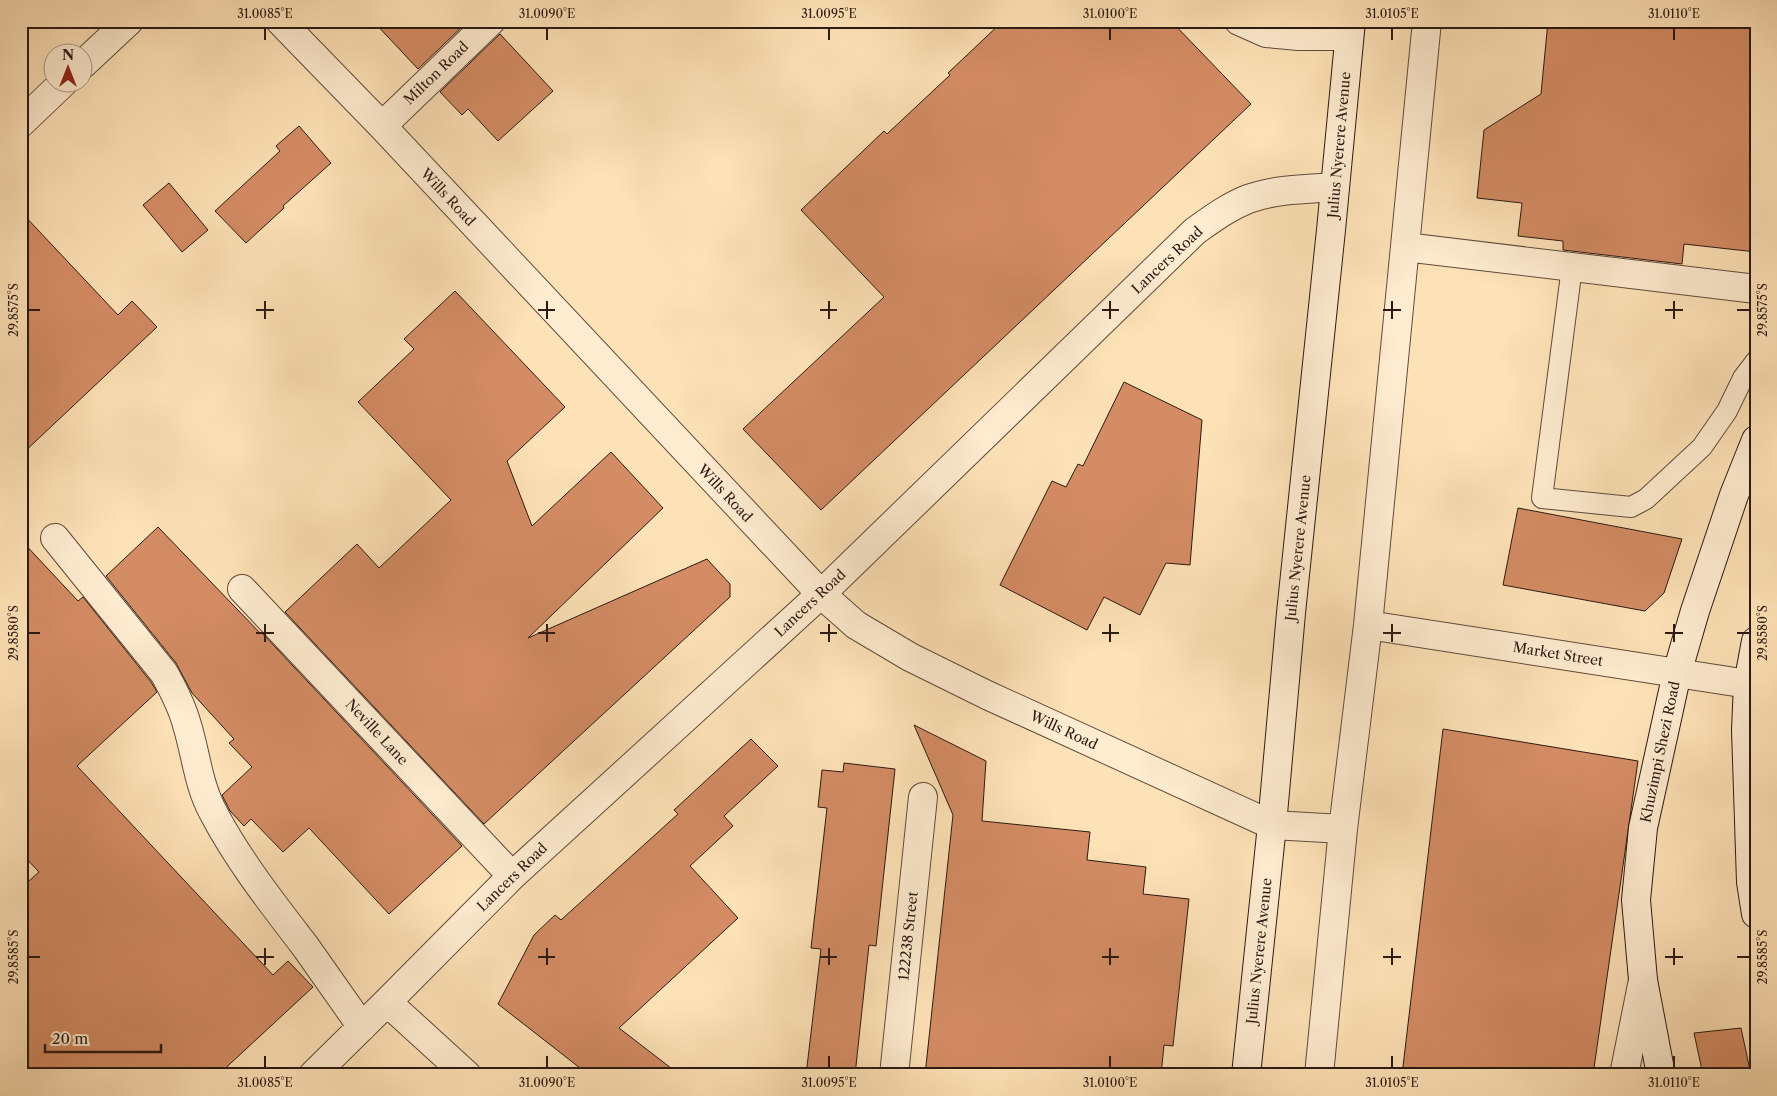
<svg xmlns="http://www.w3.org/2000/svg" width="1777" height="1096" font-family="'Libre Caslon Text',serif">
  <rect width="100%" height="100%" fill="#fee2b7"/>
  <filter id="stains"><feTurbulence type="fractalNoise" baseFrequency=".004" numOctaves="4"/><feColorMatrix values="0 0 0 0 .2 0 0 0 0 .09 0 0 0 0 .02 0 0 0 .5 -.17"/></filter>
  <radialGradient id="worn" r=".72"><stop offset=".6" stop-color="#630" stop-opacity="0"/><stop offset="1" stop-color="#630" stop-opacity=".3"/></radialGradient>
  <path fill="#d48c64" stroke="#2b1913" d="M 373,21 L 468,21 L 418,69 Z
    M 1003,21 L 1171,21 L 1251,104 L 821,510 L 743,429 L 884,297 L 801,210 L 884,131 L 887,134 L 950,75 L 948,73 Z
    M 1548,21 L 1756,21 L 1756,252 L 1684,244 L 1682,264 L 1563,250 L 1563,241 L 1518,236 L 1522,203 L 1477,198 L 1484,130 L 1541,94 Z
    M 500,34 L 553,91 L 498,141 L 468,109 L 462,115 L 440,92 Z
    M 299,126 L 331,163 L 283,206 L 284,208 L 246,243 L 215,211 L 280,151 L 276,146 Z
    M 169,183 L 208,230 L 182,252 L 143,205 Z
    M 21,212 L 118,315 L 132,301 L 157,327 L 21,455 Z
    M 455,291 L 565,407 L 507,461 L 532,526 L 611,452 L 663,508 L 528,638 L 707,559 L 730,584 L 730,597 L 484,824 L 285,612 L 357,544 L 379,568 L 451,500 L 358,402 L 414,349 L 404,339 Z
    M 1124,382 L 1202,420 L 1190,565 L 1166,563 L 1140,615 L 1104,597 L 1087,630 L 1000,585 L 1052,481 L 1066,487 L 1078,464 L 1083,466 Z
    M 1518,508 L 1682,539 L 1664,593 L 1645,611 L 1503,585 Z
    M 158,527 L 261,634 L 262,633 L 462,846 L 389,914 L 309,828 L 283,852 L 251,819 L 244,826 L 230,811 L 222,795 L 252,767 L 229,743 L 234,739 L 192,693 L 176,663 L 106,576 Z
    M 21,540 L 78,601 L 83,597 L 151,682 L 157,692 L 77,766 L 273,975 L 288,961 L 313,987 L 218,1075 L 21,1075 L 21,888 L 39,872 L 21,853 Z
    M 914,725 L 986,761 L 982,821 L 1090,832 L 1087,860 L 1146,867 L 1143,894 L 1189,899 L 1173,1046 L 1164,1045 L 1161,1075 L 925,1075 L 953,815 Z
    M 1443,729 L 1638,761 L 1593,1075 L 1402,1075 Z
    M 751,739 L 778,766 L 724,816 L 733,826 L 690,866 L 738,918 L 619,1028 L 680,1075 L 589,1075 L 498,1004 L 534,935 L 555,915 L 561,920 L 678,814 L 674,810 Z
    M 844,763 L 895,769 L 876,946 L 869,945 L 855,1075 L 806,1075 L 821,949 L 811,948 L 827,808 L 818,807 L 822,770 L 843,772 Z
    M 1741,1028 L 1751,1075 L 1703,1075 L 1694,1033 Z"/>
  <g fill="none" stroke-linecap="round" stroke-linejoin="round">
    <defs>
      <path id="service" d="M 1572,267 L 1542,498 L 1631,507 L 1646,499 L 1702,447 L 1727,411 L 1743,378 L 1756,361"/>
      <path id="minor" d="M 280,21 L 382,126 L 821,594 L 856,625 L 910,657 L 987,695 L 1272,825 L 1343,829
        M 1239,21 L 1266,33 L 1299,36 L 1349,36
        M 82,65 L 129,21
        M 21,123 L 64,82
        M 382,126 L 491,21
        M 1405,247 L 1756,289
        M 55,538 L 164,673 C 173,689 182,706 187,725 C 196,754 198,784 213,812 C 238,860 272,903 305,946 C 324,973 343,1000 362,1027
        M 242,589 L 512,876
        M 1368,625 L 1748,684
        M 387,1002 L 467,1075
        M 313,1075 L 387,1002 L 512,876 L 821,594 L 1195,231 C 1212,219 1228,207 1248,199 C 1276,189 1306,189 1335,187
        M 894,1075 L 923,797
        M 1319,1075 L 1343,829 L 1368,625 L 1427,21
        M 1624,1075 L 1643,980"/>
      <path id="secondary" d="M 1756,641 L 1748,684 L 1746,730 L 1751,882 L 1756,914
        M 1246,1075 L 1272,825 L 1291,613 L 1331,230 L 1351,21
        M 1661,1075 L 1643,980 L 1636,900 L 1643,828 L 1677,673 L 1695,611 L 1734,495 L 1756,440"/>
    </defs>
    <use href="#service" stroke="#604b3c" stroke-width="22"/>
    <use href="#minor" stroke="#604b3c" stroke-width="30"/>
    <use href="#secondary" stroke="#2b1913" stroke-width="30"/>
    <use href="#service" stroke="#feecd0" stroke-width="20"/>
    <use href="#minor" stroke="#feecd0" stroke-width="28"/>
    <use href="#secondary" stroke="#feecd0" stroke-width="28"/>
  </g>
  <path fill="none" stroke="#2b1913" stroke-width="2" d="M 265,28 L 265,40M 547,28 L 547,40M 829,28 L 829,40M 1110,28 L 1110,40M 1392,28 L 1392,40M 1674,28 L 1674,40M 265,301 L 265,319M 547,301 L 547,319M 829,301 L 829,319M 1110,301 L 1110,319M 1392,301 L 1392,319M 1674,301 L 1674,319M 28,310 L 40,310M 256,310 L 274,310M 538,310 L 555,310M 820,310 L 837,310M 1102,310 L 1119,310M 1383,310 L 1401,310M 1665,310 L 1683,310M 1737,310 L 1750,310M 265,624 L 265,642M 547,624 L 547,642M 829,624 L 829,642M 1110,624 L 1110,642M 1392,624 L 1392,642M 1674,624 L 1674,642M 28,633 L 40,633M 256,633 L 274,633M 538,633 L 555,633M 820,633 L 837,633M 1102,633 L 1119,633M 1383,633 L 1401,633M 1665,633 L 1683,633M 1737,633 L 1750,633M 265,948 L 265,965M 547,948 L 547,965M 829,948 L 829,965M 1110,948 L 1110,965M 1392,948 L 1392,965M 1674,948 L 1674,965M 28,957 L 40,957M 256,957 L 274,957M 538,957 L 555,957M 820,957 L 837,957M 1102,957 L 1119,957M 1383,957 L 1401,957M 1665,957 L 1683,957M 1737,957 L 1750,957M 265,1056 L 265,1068M 547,1056 L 547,1068M 829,1056 L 829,1068M 1110,1056 L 1110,1068M 1392,1056 L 1392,1068M 1674,1056 L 1674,1068"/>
  <g text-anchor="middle" stroke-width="4" stroke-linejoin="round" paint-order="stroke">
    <g font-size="14" fill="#2b1913" stroke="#feecd0">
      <text transform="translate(436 73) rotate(-44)" y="5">Milton Road</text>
      <text transform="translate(1339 145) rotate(-85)" y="5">Julius Nyerere Avenue</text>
      <text transform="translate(448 197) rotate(47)" y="5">Wills Road</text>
      <text transform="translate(1167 260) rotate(-43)" y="5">Lancers Road</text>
      <text transform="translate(725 493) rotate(47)" y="5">Wills Road</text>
      <text transform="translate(1298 548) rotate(-84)" y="5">Julius Nyerere Avenue</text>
      <text transform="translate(810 603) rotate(-43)" y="5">Lancers Road</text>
      <text transform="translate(1558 654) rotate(9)" y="5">Market Street</text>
      <text transform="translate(1064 730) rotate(25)" y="5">Wills Road</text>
      <text transform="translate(377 732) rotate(47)" y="5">Neville Lane</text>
      <text transform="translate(1660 752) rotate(-78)" y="5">Khuzimpi Shezi Road</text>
      <text transform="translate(512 877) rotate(-44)" y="5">Lancers Road</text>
      <text transform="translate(908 936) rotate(-84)" y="5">122238 Street</text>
      <text transform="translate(1259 951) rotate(-84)" y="5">Julius Nyerere Avenue</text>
    </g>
  </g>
  <rect width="1777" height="1096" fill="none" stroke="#fee2b7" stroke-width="55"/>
  <g transform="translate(68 68)"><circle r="24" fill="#feecd0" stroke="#aa9884"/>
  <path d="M0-4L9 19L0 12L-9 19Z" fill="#8f2418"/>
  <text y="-8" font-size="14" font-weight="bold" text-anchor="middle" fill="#2b1913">N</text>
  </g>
  <path d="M45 1044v8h116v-8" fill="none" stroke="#2b1913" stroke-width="2.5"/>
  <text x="52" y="1044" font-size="15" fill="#2b1913" stroke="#feecd0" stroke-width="4" paint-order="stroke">20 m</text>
  <rect x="28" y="28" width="1722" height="1040" fill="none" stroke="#2b1913" stroke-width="2"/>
  <g font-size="12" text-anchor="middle" fill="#2b1913">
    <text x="265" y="18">31.0085°E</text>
    <text x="547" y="18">31.0090°E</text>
    <text x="829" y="18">31.0095°E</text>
    <text x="1110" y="18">31.0100°E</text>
    <text x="1392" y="18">31.0105°E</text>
    <text x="1674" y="18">31.0110°E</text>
    <text transform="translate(14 310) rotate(-90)" y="4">29.8575°S</text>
    <text transform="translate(1763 310) rotate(-90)" y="4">29.8575°S</text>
    <text transform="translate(14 633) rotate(-90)" y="4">29.8580°S</text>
    <text transform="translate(1763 633) rotate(-90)" y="4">29.8580°S</text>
    <text transform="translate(14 957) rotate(-90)" y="4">29.8585°S</text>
    <text transform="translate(1763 957) rotate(-90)" y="4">29.8585°S</text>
    <text x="265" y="1087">31.0085°E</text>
    <text x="547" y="1087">31.0090°E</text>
    <text x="829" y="1087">31.0095°E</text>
    <text x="1110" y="1087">31.0100°E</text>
    <text x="1392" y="1087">31.0105°E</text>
    <text x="1674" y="1087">31.0110°E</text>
  </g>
  <rect width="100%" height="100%" filter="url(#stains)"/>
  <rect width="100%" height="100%" fill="url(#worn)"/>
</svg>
